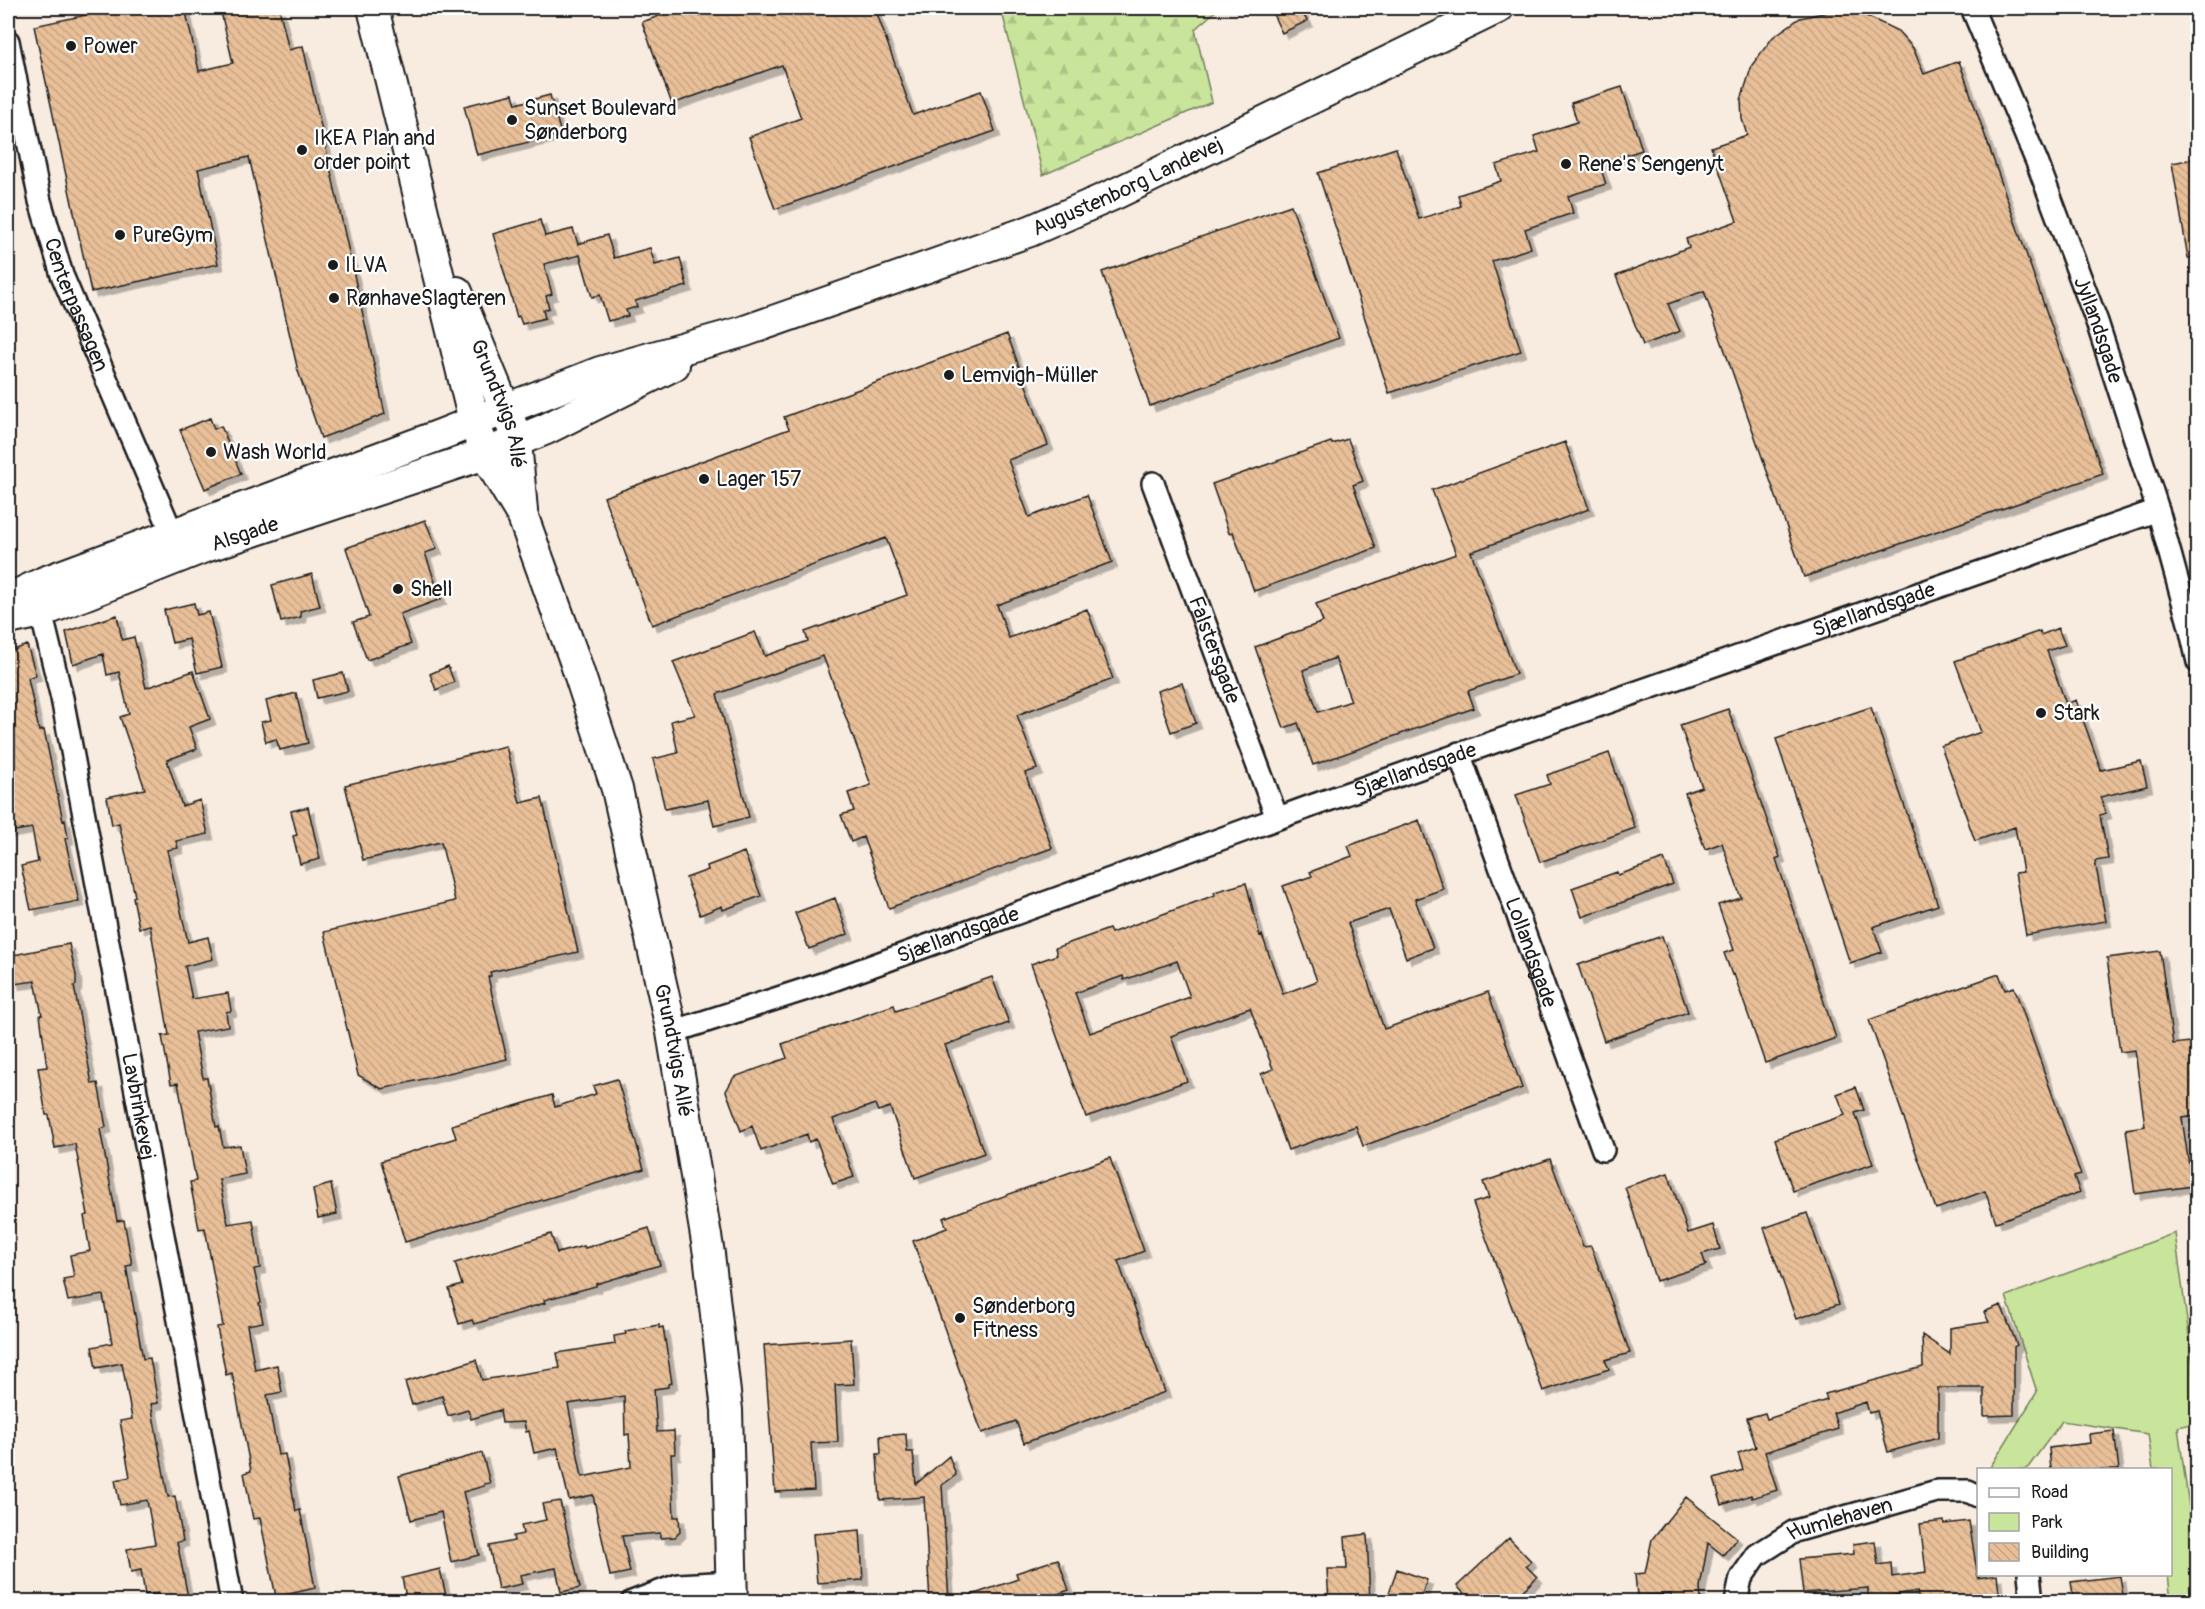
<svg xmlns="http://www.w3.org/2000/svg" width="2205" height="1609" font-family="Pangolin,sans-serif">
  <defs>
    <pattern id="forest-firs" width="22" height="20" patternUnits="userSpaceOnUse" patternTransform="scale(1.5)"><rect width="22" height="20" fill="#c9e49b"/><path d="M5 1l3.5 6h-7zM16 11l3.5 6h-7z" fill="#acc385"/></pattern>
    <pattern id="building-back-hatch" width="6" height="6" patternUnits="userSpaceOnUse" patternTransform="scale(1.5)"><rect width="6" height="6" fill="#e8bf98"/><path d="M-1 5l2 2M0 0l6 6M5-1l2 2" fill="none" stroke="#c6a482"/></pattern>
    <filter id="shadow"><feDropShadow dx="5.5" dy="5.5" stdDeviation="0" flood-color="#0004"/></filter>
  </defs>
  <rect width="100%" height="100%" fill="#f8ece0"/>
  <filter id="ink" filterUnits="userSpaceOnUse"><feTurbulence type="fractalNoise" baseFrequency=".0167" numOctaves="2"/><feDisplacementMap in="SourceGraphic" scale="12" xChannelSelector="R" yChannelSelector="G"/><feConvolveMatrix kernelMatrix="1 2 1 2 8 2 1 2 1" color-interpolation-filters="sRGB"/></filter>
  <g filter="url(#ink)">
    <path fill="#c9e49b" stroke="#72805c" stroke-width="1.5" d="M 2175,1233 L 2198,1401 L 2197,1423 L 2178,1427 L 2197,1565 L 2197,1601 L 2171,1601 L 2168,1575 L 2170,1574 L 2170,1470 L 2153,1469 L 2148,1434 L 2062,1421 L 2027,1469 L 1989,1469 L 2037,1392 L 2006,1296 Z"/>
    <path fill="url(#forest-firs)" stroke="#72805c" stroke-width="1.5" d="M 1001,8 L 1219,8 L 1195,29 L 1212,102 L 1043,175 Z"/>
    <path fill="url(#building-back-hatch)" stroke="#1c1c1c" stroke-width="1.5" fill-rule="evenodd" filter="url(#shadow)" d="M 119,8 L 185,8 L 199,71 L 233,63 L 220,8 L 279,8 L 289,50 L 303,46 L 385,414 L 321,438 L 298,371 L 249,157 L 198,169 L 218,264 L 91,292 L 34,26 Z
      M 682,8 L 875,8 L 913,115 L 981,91 L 995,131 L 775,209 L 749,137 L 801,118 L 782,65 L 672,104 L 642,22 Z
      M 1270,8 L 1300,8 L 1307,21 L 1282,33 Z
      M 1828,12 L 1858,12 L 1898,31 L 1913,48 L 1924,74 L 1959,61 L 2103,474 L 1804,577 L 1704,291 L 1668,304 L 1680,331 L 1643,345 L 1616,276 L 1689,247 L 1686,239 L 1737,221 L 1711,147 L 1747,135 L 1742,119 L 1741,100 L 1752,65 L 1773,37 L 1800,18 Z
      M 1622,87 L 1642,150 L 1599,164 L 1606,184 L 1568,196 L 1573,213 L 1525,229 L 1531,248 L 1492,261 L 1521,351 L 1389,393 L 1318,173 L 1396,148 L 1419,219 L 1461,206 L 1458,195 L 1501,181 L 1496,165 L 1539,152 L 1534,136 L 1577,122 L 1571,103 Z
      M 513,94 L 516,104 L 550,95 L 561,134 L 477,155 L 464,106 Z
      M 2198,158 L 2198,257 L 2188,258 L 2172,163 Z
      M 1291,205 L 1339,338 L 1150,406 L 1102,272 Z
      M 540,220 L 545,236 L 573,229 L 578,244 L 607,235 L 614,258 L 650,248 L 655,265 L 680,258 L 687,286 L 635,301 L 637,307 L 626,310 L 628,316 L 608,321 L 600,295 L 592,297 L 580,255 L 544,264 L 552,294 L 546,296 L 549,308 L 543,310 L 545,318 L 522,324 L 519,316 L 517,317 L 493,234 Z
      M 1007,334 L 1048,445 L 1008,460 L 1029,517 L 1087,495 L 1112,562 L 997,605 L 1009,638 L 1087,609 L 1113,679 L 1017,715 L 1037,769 L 1025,773 L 1052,848 L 889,908 L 863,837 L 851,842 L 841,815 L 854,811 L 848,793 L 871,785 L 823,656 L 717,694 L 749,817 L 714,826 L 708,800 L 665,809 L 653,759 L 678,753 L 671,721 L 695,715 L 673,662 L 755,632 L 765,656 L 808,641 L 805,632 L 907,595 L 886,538 L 652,625 L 604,497 L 789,429 L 784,417 Z
      M 210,418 L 214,429 L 221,426 L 241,474 L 205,489 L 180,430 Z
      M 1348,439 L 1363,481 L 1353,485 L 1376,548 L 1254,591 L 1233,532 L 1229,533 L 1212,484 L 1331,442 L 1332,444 Z
      M 1565,442 L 1589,509 L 1471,552 L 1516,674 L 1468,691 L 1474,708 L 1313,765 L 1298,723 L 1284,728 L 1255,647 L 1323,622 L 1316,604 L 1456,554 L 1432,490 ZM 1335,658 L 1351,701 L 1318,712 L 1303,670 Z
      M 425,520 L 437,549 L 425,553 L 441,599 L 400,614 L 411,644 L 367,660 L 353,622 L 369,617 L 346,548 Z
      M 312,574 L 320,606 L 300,611 L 301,617 L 281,622 L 272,585 Z
      M 194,603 L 197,615 L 209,612 L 222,667 L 197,673 L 189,639 L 172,643 L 164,610 Z
      M 117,615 L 122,640 L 134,637 L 146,688 L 193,671 L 210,719 L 189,727 L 197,749 L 167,760 L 182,806 L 200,800 L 208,834 L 176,841 L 178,848 L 167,850 L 188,942 L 208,937 L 213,959 L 185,966 L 192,999 L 228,993 L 231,1011 L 226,1012 L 228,1026 L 194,1032 L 203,1078 L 207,1078 L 216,1127 L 219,1126 L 223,1147 L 240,1145 L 245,1174 L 219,1179 L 228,1224 L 253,1220 L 260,1268 L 254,1269 L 261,1302 L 259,1303 L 263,1322 L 247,1325 L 255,1370 L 277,1365 L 282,1392 L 267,1395 L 278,1455 L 285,1454 L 296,1511 L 300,1510 L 315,1588 L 276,1597 L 260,1518 L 253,1519 L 244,1473 L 251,1471 L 232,1373 L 226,1375 L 217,1327 L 223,1326 L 205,1228 L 199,1229 L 190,1182 L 196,1181 L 178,1083 L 171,1084 L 162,1036 L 169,1035 L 150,925 L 139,928 L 133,897 L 135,896 L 119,823 L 112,825 L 107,797 L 145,789 L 120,717 L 129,714 L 119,672 L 107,675 L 103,654 L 73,664 L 66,632 Z
      M 2058,628 L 2065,645 L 2047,651 L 2066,704 L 2076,700 L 2101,770 L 2141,761 L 2147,786 L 2100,797 L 2106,813 L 2100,815 L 2108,859 L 2095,861 L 2106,921 L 2026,935 L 2015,873 L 2023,872 L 2015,827 L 1975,841 L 1941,746 L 1981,732 L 1955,661 L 2040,631 L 2041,635 Z
      M 27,645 L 36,675 L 28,678 L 39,731 L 44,730 L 63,821 L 65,820 L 68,838 L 65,839 L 79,901 L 31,910 L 21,866 L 38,862 L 32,828 L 8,832 L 8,652 Z
      M 448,666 L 454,682 L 436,690 L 430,674 Z
      M 343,673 L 348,691 L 317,698 L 313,680 Z
      M 1182,683 L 1196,723 L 1171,732 L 1157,691 Z
      M 296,693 L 308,743 L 280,750 L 276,739 L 266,742 L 261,722 L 271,720 L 266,701 Z
      M 1871,707 L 1938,905 L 1873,927 L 1882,952 L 1850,963 L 1776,739 Z
      M 1728,709 L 1780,857 L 1776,859 L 1836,1038 L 1765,1063 L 1734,974 L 1732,975 L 1724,953 L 1734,950 L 1718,905 L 1741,898 L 1722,843 L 1705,849 L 1685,793 L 1702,787 L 1680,725 Z
      M 506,746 L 520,803 L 542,798 L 578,952 L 490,972 L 491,976 L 488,977 L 507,1059 L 382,1089 L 358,1075 L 324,932 L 455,901 L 441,842 L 363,860 L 345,785 Z
      M 1609,753 L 1635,828 L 1540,862 L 1516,795 L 1550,784 L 1547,775 Z
      M 308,807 L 320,859 L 300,864 L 293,836 L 297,835 L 291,811 Z
      M 1419,820 L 1443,889 L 1415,899 L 1433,948 L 1406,958 L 1389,909 L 1348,923 L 1384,1029 L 1488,992 L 1522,1088 L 1363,1146 L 1356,1126 L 1288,1150 L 1261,1074 L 1273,1069 L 1250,1008 L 1171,1036 L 1187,1081 L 1086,1117 L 1031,964 L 1057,955 L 1055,948 L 1109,929 L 1111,933 L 1215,895 L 1214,892 L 1246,883 L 1260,936 L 1262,935 L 1283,994 L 1317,981 L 1283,886 L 1312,876 L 1310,872 L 1352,856 L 1348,846 ZM 1177,961 L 1190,997 L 1090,1033 L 1075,993 L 1123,976 L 1124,980 Z
      M 744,852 L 761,896 L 723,910 L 722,906 L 700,915 L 686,878 L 708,870 L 707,866 Z
      M 1664,859 L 1673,884 L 1582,917 L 1572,888 L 1617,872 L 1618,875 Z
      M 835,898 L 848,934 L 809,949 L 795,913 Z
      M 1662,936 L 1688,1012 L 1604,1041 L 1578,965 Z
      M 69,944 L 76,975 L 76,985 L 74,986 L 92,1084 L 98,1083 L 106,1127 L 100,1129 L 117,1221 L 124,1220 L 132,1265 L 126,1266 L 143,1359 L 150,1358 L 158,1403 L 151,1404 L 168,1497 L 175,1496 L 183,1541 L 177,1542 L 189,1602 L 160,1602 L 158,1593 L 145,1595 L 141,1570 L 131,1572 L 127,1549 L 155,1544 L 147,1500 L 120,1505 L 115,1480 L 130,1477 L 120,1421 L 132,1419 L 122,1363 L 96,1368 L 92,1347 L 112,1343 L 103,1295 L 68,1301 L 63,1279 L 74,1277 L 70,1255 L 90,1251 L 84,1216 L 88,1215 L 75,1144 L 55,1148 L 49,1115 L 46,1115 L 38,1068 L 47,1067 L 40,1015 L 42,1015 L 35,981 L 14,984 L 8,956 Z
      M 2160,951 L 2173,1044 L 2198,1041 L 2198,1116 L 2182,1118 L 2192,1186 L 2135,1194 L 2126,1129 L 2145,1126 L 2135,1050 L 2120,1052 L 2107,958 Z
      M 1999,974 L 2005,990 L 2014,987 L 2081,1175 L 2074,1177 L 2080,1192 L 1996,1222 L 1985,1191 L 1936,1209 L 1869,1020 Z
      M 992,977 L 1009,1023 L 945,1045 L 984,1153 L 915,1178 L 890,1107 L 878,1111 L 875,1104 L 833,1119 L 854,1177 L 833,1184 L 816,1139 L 809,1142 L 807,1134 L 761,1151 L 752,1126 L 741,1131 L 726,1091 L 734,1077 L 787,1058 L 782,1044 L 894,1005 L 896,1011 Z
      M 617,1079 L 644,1169 L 405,1242 L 381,1161 L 456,1138 L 452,1125 L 552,1095 L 555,1107 L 596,1094 L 593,1086 Z
      M 1856,1087 L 1864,1110 L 1855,1113 L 1873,1164 L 1793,1191 L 1775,1139 L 1845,1115 L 1837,1094 Z
      M 1110,1158 L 1144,1251 L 1118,1261 L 1165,1392 L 1024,1443 L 1016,1421 L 982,1433 L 913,1241 L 947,1228 L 943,1218 Z
      M 1550,1159 L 1583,1247 L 1591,1246 L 1630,1353 L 1605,1360 L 1609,1369 L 1543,1391 L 1473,1203 L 1489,1198 L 1483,1182 Z
      M 1668,1173 L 1688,1233 L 1713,1225 L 1720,1249 L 1702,1254 L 1706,1265 L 1656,1281 L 1625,1187 Z
      M 331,1184 L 337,1214 L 318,1218 L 313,1189 Z
      M 1807,1213 L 1839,1304 L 1796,1319 L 1764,1228 Z
      M 649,1228 L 660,1265 L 596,1284 L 596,1286 L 544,1300 L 545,1303 L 474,1324 L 472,1320 L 459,1324 L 449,1289 L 462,1285 L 455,1263 L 551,1234 L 557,1253 L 584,1246 L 585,1248 Z
      M 2001,1305 L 2017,1345 L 2014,1347 L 2014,1415 L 1984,1416 L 1984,1388 L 1938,1388 L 1938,1438 L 1888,1452 L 1877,1411 L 1869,1413 L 1866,1402 L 1833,1413 L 1838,1429 L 1765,1452 L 1777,1490 L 1752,1498 L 1751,1495 L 1722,1505 L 1714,1479 L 1743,1470 L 1738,1453 L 1756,1447 L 1747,1418 L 1765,1413 L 1767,1419 L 1827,1400 L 1825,1394 L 1923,1367 L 1922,1335 L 1950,1354 L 1950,1328 L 1989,1322 L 1984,1312 Z
      M 659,1325 L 659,1328 L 663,1327 L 672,1383 L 668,1384 L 668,1387 L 654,1389 L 657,1432 L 674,1431 L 675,1454 L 671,1454 L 674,1517 L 679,1517 L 680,1532 L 675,1537 L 660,1538 L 660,1533 L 622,1536 L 630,1572 L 610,1576 L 593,1495 L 569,1500 L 557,1448 L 534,1453 L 529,1431 L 526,1432 L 524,1422 L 502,1423 L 500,1410 L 471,1419 L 468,1410 L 448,1416 L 442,1396 L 412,1405 L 405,1382 L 476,1360 L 482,1380 L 560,1368 L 557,1353 L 615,1344 L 614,1336 L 626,1334 L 625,1331 ZM 624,1396 L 625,1435 L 629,1434 L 631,1467 L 582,1477 L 568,1404 Z
      M 851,1339 L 854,1384 L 835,1385 L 838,1442 L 811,1443 L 814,1490 L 775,1492 L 764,1345 Z
      M 2114,1431 L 2119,1470 L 2051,1470 L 2049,1448 L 2090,1443 L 2089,1434 Z
      M 906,1434 L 907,1452 L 913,1452 L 916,1484 L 949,1456 L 956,1475 L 942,1485 L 949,1602 L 930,1602 L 924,1497 L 880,1500 L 877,1454 L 881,1454 L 880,1436 Z
      M 482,1453 L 490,1483 L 484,1484 L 484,1486 L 463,1492 L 479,1555 L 451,1562 L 441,1512 L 411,1520 L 399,1476 Z
      M 1686,1497 L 1737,1538 L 1723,1555 L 1708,1543 L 1700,1587 L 1701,1602 L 1671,1602 L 1671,1594 L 1637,1596 L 1635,1574 L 1645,1573 L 1652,1539 Z
      M 560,1501 L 580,1588 L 561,1592 L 556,1568 L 520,1575 L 522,1584 L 498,1589 L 489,1546 L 514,1541 L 513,1536 L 523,1534 L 521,1525 L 546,1520 L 542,1504 Z
      M 1944,1521 L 1944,1524 L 1969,1521 L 1978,1578 L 1997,1575 L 2000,1602 L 1945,1602 L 1945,1599 L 1919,1602 L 1917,1591 L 1868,1599 L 1868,1588 L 1803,1593 L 1799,1559 L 1854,1554 L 1853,1544 L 1875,1541 L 1878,1565 L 1891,1563 L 1892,1577 L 1926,1572 L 1920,1524 Z
      M 860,1530 L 863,1580 L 817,1583 L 813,1534 Z
      M 1367,1534 L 1370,1602 L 1329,1602 L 1327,1569 L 1347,1569 L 1345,1537 Z
      M 1509,1538 L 1531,1561 L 1526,1566 L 1537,1577 L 1511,1602 L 1472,1602 L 1457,1586 Z
      M 1058,1559 L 1069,1590 L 1035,1602 L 961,1602 L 960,1599 L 1018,1579 L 1016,1573 Z
      M 440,1569 L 446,1596 L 421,1602 L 407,1602 L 402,1578 Z
      M 1397,1569 L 1427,1580 L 1419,1602 L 1386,1602 Z
      M 2120,1576 L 2124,1602 L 2074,1602 L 2071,1582 Z"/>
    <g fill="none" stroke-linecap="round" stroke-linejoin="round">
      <defs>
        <g id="street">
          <path id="s1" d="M 1972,8 L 2037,162 L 2097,322 L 2158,510 L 2190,627 L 2198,662"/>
          <path id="s2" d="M 8,41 L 40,201 L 62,275 L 178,547"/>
          <path id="s3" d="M 1153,483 L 1277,818"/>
          <path id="s4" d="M 41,612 L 62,698 L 232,1602"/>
          <path id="s5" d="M 1459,753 L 1603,1150"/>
          <path id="s6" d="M 672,1032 L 822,984 L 1314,805 L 2158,510"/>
          <path d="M 2029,1574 L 2032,1602"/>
          <path d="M 632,1602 L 678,1585 L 732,1582"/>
          <path id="s7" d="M 1736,1602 L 1741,1578 L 1757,1555 L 1795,1531 L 1937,1491 L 1968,1491 L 1978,1496"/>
        </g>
        <g id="secondary">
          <path id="s8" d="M 373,8 L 474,421 L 485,454 L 523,517 L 575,661 L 617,789 L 672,1032 L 709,1254 L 727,1410 L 732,1602"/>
          <path id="s9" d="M 457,292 L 512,426 L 516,441 L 522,511"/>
          <path id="s10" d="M 8,599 L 44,582 L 440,435 L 600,372 L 742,332 L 1030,231 L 1117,193 L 1498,8"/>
          <path id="s11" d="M 8,619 L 41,612 L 202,548 L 485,454 L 546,429 L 674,365"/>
        </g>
      </defs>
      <use href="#street" stroke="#1c1c1c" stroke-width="26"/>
      <use href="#secondary" stroke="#1c1c1c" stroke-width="34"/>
      <use href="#street" stroke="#fff" stroke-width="21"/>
      <use href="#secondary" stroke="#fff" stroke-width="30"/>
    </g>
  </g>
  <g fill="#1c1c1c" stroke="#fff" stroke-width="2">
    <circle cx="71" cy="46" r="6"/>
    <circle cx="512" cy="120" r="6"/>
    <circle cx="302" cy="150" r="6"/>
    <circle cx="1566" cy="164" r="6"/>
    <circle cx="120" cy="235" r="6"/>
    <circle cx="333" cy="265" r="6"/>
    <circle cx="334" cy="298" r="6"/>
    <circle cx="949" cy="375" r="6"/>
    <circle cx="211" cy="452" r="6"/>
    <circle cx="704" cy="479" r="6"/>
    <circle cx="398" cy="589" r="6"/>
    <circle cx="2041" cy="713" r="6"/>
    <circle cx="960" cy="1318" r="6"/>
  </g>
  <g text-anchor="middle" stroke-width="4.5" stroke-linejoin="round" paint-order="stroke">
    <g font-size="21" fill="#1c1c1c" stroke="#fff" text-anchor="start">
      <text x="83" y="53">Power</text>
      <text x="524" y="115">Sunset Boulevard<tspan x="524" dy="24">Sønderborg</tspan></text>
      <text x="314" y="145">IKEA Plan and<tspan x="314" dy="24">order point</tspan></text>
      <text x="1578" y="171">Rene's Sengenyt</text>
      <text x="132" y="242">PureGym</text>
      <text x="345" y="272">ILVA</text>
      <text x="346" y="305">RønhaveSlagteren</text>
      <text x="961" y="382">Lemvigh-Müller</text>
      <text x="223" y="459">Wash World</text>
      <text x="716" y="486">Lager 157</text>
      <text x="410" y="596">Shell</text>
      <text x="2053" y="720">Stark</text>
      <text x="972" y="1313">Sønderborg<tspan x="972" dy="24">Fitness</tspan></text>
    </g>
    <g font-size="21" fill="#1c1c1c" stroke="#fff">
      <text dy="7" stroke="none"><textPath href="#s10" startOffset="1194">Augustenborg Landevej</textPath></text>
      <text dy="7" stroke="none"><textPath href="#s2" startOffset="273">Centerpassagen</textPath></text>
      <text dy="7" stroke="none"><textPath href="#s1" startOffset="346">Jyllandsgade</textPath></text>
      <text dy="7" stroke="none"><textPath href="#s9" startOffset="120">Grundtvigs Allé</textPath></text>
      <text dy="7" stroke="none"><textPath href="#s11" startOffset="252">Alsgade</textPath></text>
      <text dy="7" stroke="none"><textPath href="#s6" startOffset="1274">Sjællandsgade</textPath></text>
      <text dy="7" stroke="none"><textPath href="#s3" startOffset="178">Falstersgade</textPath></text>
      <text dy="7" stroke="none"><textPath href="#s6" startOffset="788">Sjællandsgade</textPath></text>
      <text dy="7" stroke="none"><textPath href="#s6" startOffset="302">Sjællandsgade</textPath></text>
      <text dy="7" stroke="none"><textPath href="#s5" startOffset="212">Lollandsgade</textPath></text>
      <text dy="7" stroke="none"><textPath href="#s8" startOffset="1089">Grundtvigs Allé</textPath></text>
      <text dy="7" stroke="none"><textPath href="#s4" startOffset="504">Lavbrinkevej</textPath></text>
      <text dy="7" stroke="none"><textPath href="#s7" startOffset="144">Humlehaven</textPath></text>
    </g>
  </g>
  <rect width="2205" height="1609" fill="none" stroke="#fff" stroke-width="30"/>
  <rect x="15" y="15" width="2175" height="1579" fill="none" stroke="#1c1c1c" stroke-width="2" filter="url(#ink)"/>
  <rect x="1977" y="1468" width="195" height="108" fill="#ffffff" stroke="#a4a4a4" stroke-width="1.5"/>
  <rect x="1989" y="1488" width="30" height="9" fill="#ffffff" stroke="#a4a4a4" stroke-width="1.5"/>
  <text x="2031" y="1498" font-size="18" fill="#1c1c1c">Road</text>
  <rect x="1989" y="1513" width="30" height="18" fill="#c9e49b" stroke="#a4a4a4" stroke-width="1.5"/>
  <text x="2031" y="1528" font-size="18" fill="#1c1c1c">Park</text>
  <rect x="1989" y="1543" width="30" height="18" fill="url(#building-back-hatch)" stroke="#a4a4a4" stroke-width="1.5"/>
  <text x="2031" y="1558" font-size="18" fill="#1c1c1c">Building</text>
</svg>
